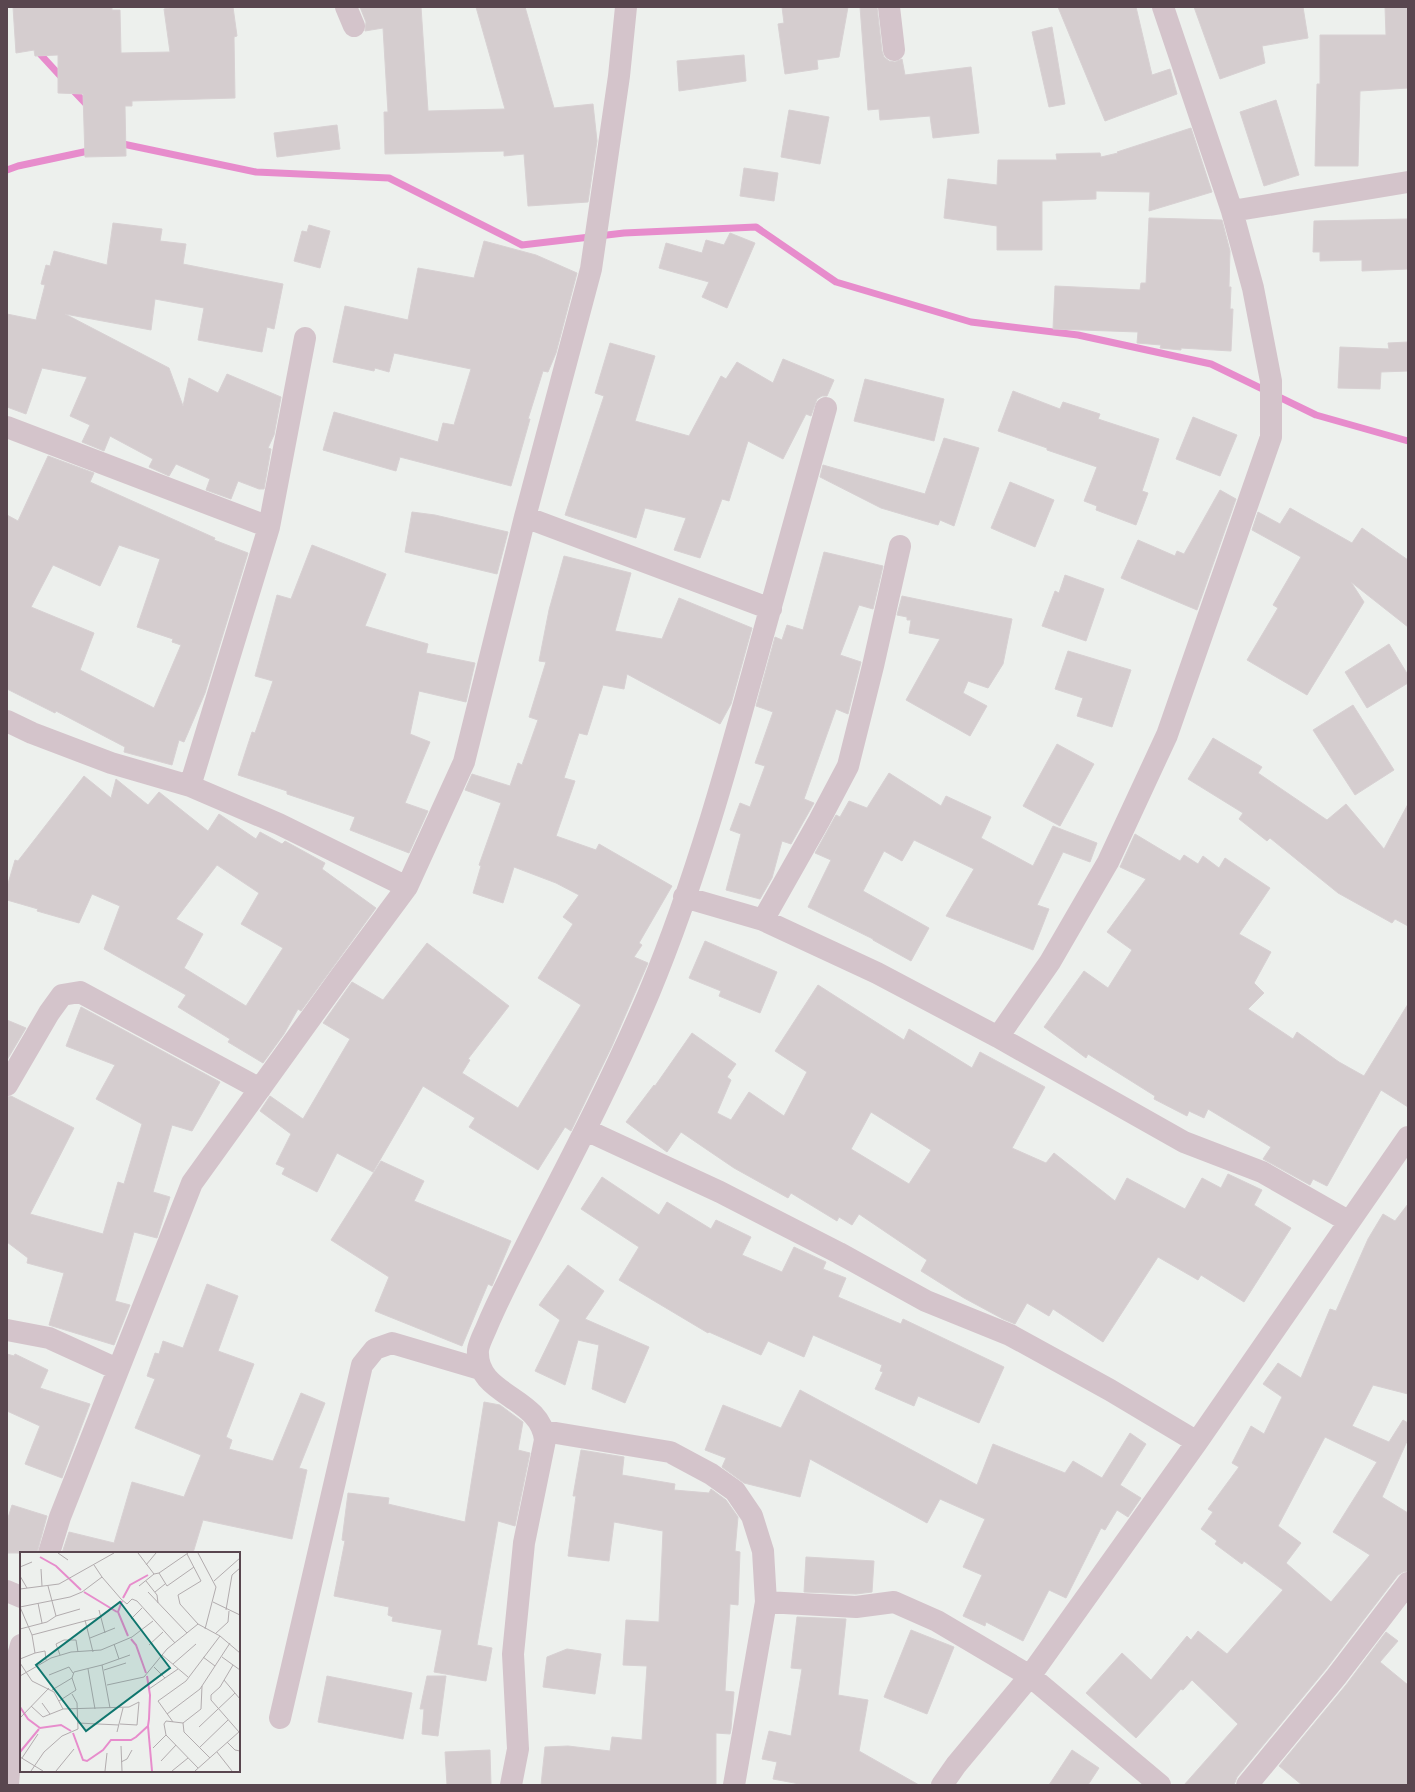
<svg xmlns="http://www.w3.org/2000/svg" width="1415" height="1792" font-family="'Work Sans',sans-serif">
  <rect width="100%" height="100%" fill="#edf0ed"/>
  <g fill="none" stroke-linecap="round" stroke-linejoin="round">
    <path stroke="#e78ccc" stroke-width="7" d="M 38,48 L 41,55 L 64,80
      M 71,88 L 90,108
      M 119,141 L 123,144 L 256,172 L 389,178 L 522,245 L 624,233 L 756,227 L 836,282 L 971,322 L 1078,335 L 1211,364 L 1316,415 L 1408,441
      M 7,170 L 18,166 L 93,150"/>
  </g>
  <path fill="#d5cdcf" stroke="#d8d1d3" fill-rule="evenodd" d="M 13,7 L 112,7 L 112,10 L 120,10 L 121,53 L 170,52 L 164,9 L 174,7 L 233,7 L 237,36 L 234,37 L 235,98 L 132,101 L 132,106 L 125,106 L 126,156 L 85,157 L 83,94 L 58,93 L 58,55 L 35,56 L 34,50 L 16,53 Z
    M 360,7 L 421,7 L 428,111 L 505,109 L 476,7 L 525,7 L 554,108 L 593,104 L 597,141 L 588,202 L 528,206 L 524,154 L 504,156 L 504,151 L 385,154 L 384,112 L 388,112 L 383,28 L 365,31 L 366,22 Z
    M 782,7 L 848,7 L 839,57 L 817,60 L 818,69 L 785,74 L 778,24 L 784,23 Z
    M 860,7 L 877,7 L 882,51 L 884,57 L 889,61 L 895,62 L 902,59 L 905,75 L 971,67 L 979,133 L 933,138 L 930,116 L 880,120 L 879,109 L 868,110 Z
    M 1058,7 L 1136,7 L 1152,75 L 1170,69 L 1177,94 L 1105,121 Z
    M 1194,7 L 1303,7 L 1308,38 L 1262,46 L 1265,63 L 1220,79 Z
    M 1385,7 L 1408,7 L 1408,88 L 1360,91 L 1358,166 L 1315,166 L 1317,84 L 1320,84 L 1320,35 L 1386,35 Z
    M 1052,27 L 1065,104 L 1049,107 L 1032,32 Z
    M 744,55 L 746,81 L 679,91 L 677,61 Z
    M 1276,100 L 1299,175 L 1264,186 L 1240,112 Z
    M 789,110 L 829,117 L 820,164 L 781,157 Z
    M 337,125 L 340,149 L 277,157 L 274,133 Z
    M 1191,128 L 1212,192 L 1149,211 L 1150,192 L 1096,191 L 1096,199 L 1042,201 L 1042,250 L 997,250 L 997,226 L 944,218 L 948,179 L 997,185 L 998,160 L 1057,160 L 1056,154 L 1100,153 L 1101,157 L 1118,153 L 1117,152 Z
    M 744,168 L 778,173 L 774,201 L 740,196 Z
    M 1149,218 L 1222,220 L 1230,251 L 1229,287 L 1231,287 L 1230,309 L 1233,309 L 1231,351 L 1181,348 L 1181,350 L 1160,348 L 1161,345 L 1137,343 L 1138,332 L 1053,329 L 1055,286 L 1140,290 L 1141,283 L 1146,283 Z
    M 1408,219 L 1408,269 L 1362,271 L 1362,260 L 1320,261 L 1320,252 L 1313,252 L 1314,221 Z
    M 113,223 L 162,229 L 160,241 L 186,244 L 183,264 L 283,284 L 274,329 L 267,327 L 262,352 L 198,340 L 204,308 L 155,299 L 151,330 L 65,314 L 169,368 L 183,406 L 189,378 L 218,393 L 227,374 L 281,397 L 274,435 L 268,448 L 271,449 L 264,489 L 259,489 L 238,481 L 231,499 L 206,490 L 210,479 L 176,464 L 169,476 L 149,467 L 153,459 L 110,436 L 104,451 L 82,442 L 90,425 L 70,416 L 87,377 L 42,368 L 26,414 L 7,407 L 7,314 L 36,320 L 45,285 L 41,284 L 46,265 L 50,266 L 54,251 L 107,265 Z
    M 309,225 L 330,231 L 320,268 L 294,261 L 302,231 L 307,232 Z
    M 730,233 L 755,243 L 727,308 L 702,297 L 709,282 L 659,268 L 666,243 L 702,253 L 706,240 L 724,245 Z
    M 484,241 L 536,255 L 577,273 L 556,353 L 548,372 L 543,371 L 528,419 L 530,419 L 511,486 L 400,457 L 396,471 L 323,450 L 334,412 L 438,442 L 443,423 L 454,425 L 471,369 L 394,353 L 389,372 L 375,368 L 374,371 L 333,362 L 345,306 L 408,320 L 418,268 L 474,278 Z
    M 1408,342 L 1408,371 L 1381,372 L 1380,389 L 1338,388 L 1340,347 L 1389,349 L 1388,343 Z
    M 610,343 L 655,356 L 635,421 L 689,436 L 721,376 L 726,379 L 737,362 L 773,383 L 783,359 L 834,380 L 827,396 L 822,396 L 817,399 L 811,416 L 806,414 L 783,459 L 748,441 L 729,501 L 722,499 L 700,558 L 674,550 L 686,518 L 645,508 L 636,538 L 565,515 L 604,396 L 595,393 Z
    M 865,379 L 944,399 L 934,441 L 854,421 Z
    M 1013,391 L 1060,409 L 1063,402 L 1100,414 L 1098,419 L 1159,439 L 1142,491 L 1148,493 L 1136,525 L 1096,510 L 1097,506 L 1084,501 L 1097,467 L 1047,450 L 1047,448 L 998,431 Z
    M 1193,417 L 1237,435 L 1220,476 L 1176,459 Z
    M 944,438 L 979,448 L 954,526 L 940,520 L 938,525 L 881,508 L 820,477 L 823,465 L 925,494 Z
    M 48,456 L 94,473 L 90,482 L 215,538 L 214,540 L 248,553 L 205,693 L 184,742 L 179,740 L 172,765 L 124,752 L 125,747 L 56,711 L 55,713 L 7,689 L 7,515 L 18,521 ZM 119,545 L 160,559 L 137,627 L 173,639 L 172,642 L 181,645 L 154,708 L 80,670 L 94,633 L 31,607 L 53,565 L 100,586 Z
    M 1010,482 L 1054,500 L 1035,547 L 991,528 Z
    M 1220,490 L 1236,499 L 1197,610 L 1121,578 L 1138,540 L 1175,556 L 1177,551 L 1184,554 Z
    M 1290,508 L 1352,543 L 1362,528 L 1408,560 L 1408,627 L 1351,582 L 1364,602 L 1307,695 L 1247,660 L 1278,608 L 1273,605 L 1301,557 L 1252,530 L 1258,512 L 1280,524 Z
    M 412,512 L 435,515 L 508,532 L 497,574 L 405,552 Z
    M 312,545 L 386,574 L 365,626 L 428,644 L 426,653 L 475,663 L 466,702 L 419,691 L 410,734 L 430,742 L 405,803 L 428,811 L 409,853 L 350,830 L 355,817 L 287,794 L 287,791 L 238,775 L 252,732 L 255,733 L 273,681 L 255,676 L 277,595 L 291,599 Z
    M 824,552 L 883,566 L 873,609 L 859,605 L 840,655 L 861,662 L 848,714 L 836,709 L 804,799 L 814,803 L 791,844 L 782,841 L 772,878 L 760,899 L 726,890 L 741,834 L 730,830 L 740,803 L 750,807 L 765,766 L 755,763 L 773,712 L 756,706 L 775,637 L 782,640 L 787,625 L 803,630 Z
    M 564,556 L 631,573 L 615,631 L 662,639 L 679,598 L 752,628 L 731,704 L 720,724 L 627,674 L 624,689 L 603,685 L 587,735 L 579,733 L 564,778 L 575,781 L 556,836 L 596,850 L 599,844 L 672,886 L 639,943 L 642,945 L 634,957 L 648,963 L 612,1046 L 571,1131 L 565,1127 L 538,1170 L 469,1127 L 475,1118 L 423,1086 L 373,1172 L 337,1153 L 317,1192 L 282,1174 L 285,1168 L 276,1164 L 291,1134 L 260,1111 L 270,1096 L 303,1119 L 350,1039 L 323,1023 L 352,982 L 383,1000 L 427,943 L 509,1006 L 468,1059 L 470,1060 L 462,1073 L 518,1108 L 581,1005 L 538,978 L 573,924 L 563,917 L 579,895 L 556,883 L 514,867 L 503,903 L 473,893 L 481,866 L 479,865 L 501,803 L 465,790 L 472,774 L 510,786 L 518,763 L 522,765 L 538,720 L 529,717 L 546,662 L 539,661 L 549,610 Z
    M 1065,575 L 1104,589 L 1086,641 L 1042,626 L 1055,591 L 1059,593 Z
    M 902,596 L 1012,619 L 1003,664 L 988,688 L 968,681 L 963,693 L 987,706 L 970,736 L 906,700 L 940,639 L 909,633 L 911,620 L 907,620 L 907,617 L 897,615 Z
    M 1389,644 L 1408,675 L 1408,683 L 1367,708 L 1345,672 Z
    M 1068,651 L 1131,670 L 1112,727 L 1077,716 L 1083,698 L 1055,689 Z
    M 1353,705 L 1394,770 L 1355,795 L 1313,730 Z
    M 1213,738 L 1262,767 L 1258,773 L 1327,820 L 1346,804 L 1384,849 L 1408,804 L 1408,926 L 1395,919 L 1392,923 L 1338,893 L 1270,838 L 1267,841 L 1239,819 L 1243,813 L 1188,779 Z
    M 1057,744 L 1094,764 L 1060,826 L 1023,806 Z
    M 889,773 L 941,806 L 946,796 L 991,817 L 981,838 L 1033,866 L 1053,826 L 1097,843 L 1090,862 L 1063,852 L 1037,905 L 1049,909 L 1033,950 L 946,916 L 974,869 L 914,840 L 902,861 L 884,851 L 863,891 L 929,928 L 911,961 L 873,940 L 873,939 L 808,907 L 831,860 L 815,853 L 836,815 L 840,817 L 849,801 L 867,808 Z
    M 84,776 L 111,798 L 116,779 L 148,805 L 159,792 L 208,831 L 219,814 L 256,839 L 260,832 L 282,844 L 285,841 L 325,863 L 322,869 L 376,908 L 301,1011 L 298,1009 L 284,1034 L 263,1063 L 228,1042 L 230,1039 L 178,1007 L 186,995 L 104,949 L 120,906 L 92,894 L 79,923 L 37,911 L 38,909 L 7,900 L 7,887 L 15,860 L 18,861 ZM 217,865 L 259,893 L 241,924 L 283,948 L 246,1006 L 184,968 L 203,934 L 176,919 Z
    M 1135,834 L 1180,861 L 1184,855 L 1198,864 L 1203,856 L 1219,868 L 1225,858 L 1270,888 L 1239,934 L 1271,952 L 1254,983 L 1264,993 L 1248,1009 L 1293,1039 L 1297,1032 L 1339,1062 L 1364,1076 L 1408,1004 L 1408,1107 L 1381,1090 L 1327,1186 L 1313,1179 L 1310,1185 L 1263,1159 L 1271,1147 L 1208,1109 L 1204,1118 L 1189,1111 L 1187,1116 L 1154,1099 L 1155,1096 L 1088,1054 L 1086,1058 L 1044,1027 L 1084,971 L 1108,988 L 1132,950 L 1107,932 L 1146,879 L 1120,867 Z
    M 705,941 L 777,972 L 760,1013 L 719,996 L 721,991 L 689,978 Z
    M 818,985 L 904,1040 L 909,1029 L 972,1068 L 980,1052 L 1045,1087 L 1012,1148 L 1046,1163 L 1054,1153 L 1115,1201 L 1127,1178 L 1185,1209 L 1202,1178 L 1221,1188 L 1228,1174 L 1262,1190 L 1254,1205 L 1291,1228 L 1244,1302 L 1201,1275 L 1198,1280 L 1158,1257 L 1103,1342 L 1053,1309 L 1049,1316 L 1027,1303 L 1015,1324 L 1003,1319 L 964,1298 L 921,1271 L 927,1260 L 859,1214 L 852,1225 L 839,1217 L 837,1221 L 791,1193 L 788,1198 L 734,1168 L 681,1132 L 667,1152 L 626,1122 L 654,1085 L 655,1086 L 692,1033 L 736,1064 L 727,1077 L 731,1080 L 717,1113 L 731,1120 L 749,1092 L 784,1116 L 807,1072 L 775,1051 ZM 871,1112 L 931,1150 L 909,1184 L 851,1149 Z
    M 81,1007 L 220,1082 L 192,1131 L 172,1125 L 153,1192 L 170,1197 L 157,1238 L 134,1232 L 115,1301 L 130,1305 L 114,1345 L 49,1325 L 64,1273 L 27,1263 L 28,1258 L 7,1242 L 7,1097 L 11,1096 L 74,1128 L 30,1214 L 103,1234 L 118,1182 L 124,1184 L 142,1124 L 96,1099 L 115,1065 L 66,1046 Z
    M 7,1020 L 26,1028 L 7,1060 Z
    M 381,1161 L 424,1181 L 414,1201 L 511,1241 L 492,1286 L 488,1284 L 462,1346 L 375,1311 L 389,1277 L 331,1240 Z
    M 602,1177 L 659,1215 L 667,1202 L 711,1229 L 716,1220 L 751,1237 L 742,1255 L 782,1272 L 794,1247 L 826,1262 L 823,1269 L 846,1278 L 838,1297 L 901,1324 L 903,1319 L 1004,1367 L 979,1423 L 918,1396 L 914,1406 L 875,1389 L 883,1372 L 880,1371 L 882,1365 L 813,1335 L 804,1357 L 768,1341 L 761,1355 L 709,1332 L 708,1333 L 619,1280 L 639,1247 L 581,1209 Z
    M 1408,1204 L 1408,1394 L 1373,1385 L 1352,1426 L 1389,1442 L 1403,1420 L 1408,1423 L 1408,1439 L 1382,1497 L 1408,1513 L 1408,1571 L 1403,1572 L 1398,1575 L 1326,1669 L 1237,1777 L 1234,1785 L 1184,1785 L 1238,1724 L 1192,1680 L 1183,1690 L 1181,1689 L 1136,1738 L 1086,1693 L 1122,1653 L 1151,1680 L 1187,1636 L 1191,1640 L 1198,1631 L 1227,1654 L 1283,1590 L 1244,1561 L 1242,1564 L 1215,1544 L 1217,1541 L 1201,1529 L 1213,1512 L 1208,1509 L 1239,1467 L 1232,1463 L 1251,1426 L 1264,1434 L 1282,1397 L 1263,1384 L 1278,1363 L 1301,1378 L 1330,1309 L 1336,1311 L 1368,1239 L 1383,1214 L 1395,1221 ZM 1325,1437 L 1377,1462 L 1333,1532 L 1370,1555 L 1331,1602 L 1286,1563 L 1301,1543 L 1278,1526 Z
    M 568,1265 L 604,1291 L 585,1319 L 649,1347 L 625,1403 L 592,1389 L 599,1345 L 578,1340 L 565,1385 L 535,1371 L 560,1320 L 539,1305 Z
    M 207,1284 L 238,1296 L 218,1351 L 254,1364 L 226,1437 L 232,1440 L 229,1449 L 273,1461 L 301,1393 L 325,1403 L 299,1468 L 307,1470 L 292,1539 L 203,1520 L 193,1553 L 62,1553 L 69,1532 L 114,1543 L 132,1482 L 184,1497 L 201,1455 L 135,1428 L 155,1379 L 147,1376 L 155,1353 L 159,1354 L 163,1341 L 183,1348 Z
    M 7,1354 L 14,1356 L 15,1354 L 48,1370 L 40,1388 L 90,1404 L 62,1478 L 25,1464 L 40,1426 L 7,1411 Z
    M 800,1390 L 977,1485 L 993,1444 L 1065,1473 L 1073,1461 L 1102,1478 L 1130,1433 L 1146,1444 L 1120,1485 L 1141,1498 L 1128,1517 L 1117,1510 L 1105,1530 L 1101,1528 L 1066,1598 L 1049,1590 L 1023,1641 L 986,1622 L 985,1626 L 963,1616 L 982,1575 L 963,1567 L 985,1519 L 940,1499 L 927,1523 L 810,1459 L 800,1497 L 744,1483 L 722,1467 L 726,1458 L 705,1450 L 723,1405 L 781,1428 Z
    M 484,1402 L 500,1405 L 523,1422 L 518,1450 L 530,1453 L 515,1526 L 498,1521 L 477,1645 L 492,1648 L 486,1681 L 434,1672 L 442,1630 L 392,1621 L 393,1617 L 388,1615 L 389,1607 L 334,1596 L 345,1541 L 342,1540 L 348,1493 L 389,1498 L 388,1504 L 465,1522 Z
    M 581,1450 L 624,1457 L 622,1475 L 675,1484 L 674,1490 L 709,1493 L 711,1489 L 726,1500 L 738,1517 L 735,1551 L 740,1552 L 738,1605 L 730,1604 L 725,1691 L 734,1692 L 731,1729 L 730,1734 L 716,1733 L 716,1785 L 541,1785 L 545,1747 L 568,1746 L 610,1751 L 612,1737 L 642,1740 L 647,1666 L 623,1665 L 626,1620 L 659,1622 L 663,1531 L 614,1522 L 609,1561 L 568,1556 L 576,1496 L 573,1496 Z
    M 12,1505 L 47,1516 L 37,1553 L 7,1553 L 7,1521 Z
    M 806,1557 L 874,1561 L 872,1592 L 856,1594 L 804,1592 Z
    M 797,1617 L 846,1619 L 838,1695 L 868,1700 L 859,1751 L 919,1785 L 805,1785 L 773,1779 L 777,1762 L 762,1759 L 769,1731 L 791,1736 L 802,1669 L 791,1668 Z
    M 911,1630 L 954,1647 L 927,1714 L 884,1697 Z
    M 1386,1632 L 1398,1641 L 1380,1662 L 1408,1685 L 1408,1785 L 1302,1785 L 1279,1766 L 1346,1685 Z
    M 567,1649 L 601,1654 L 595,1694 L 543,1687 L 547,1657 Z
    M 327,1676 L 412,1693 L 403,1739 L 318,1722 Z
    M 427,1676 L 446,1676 L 438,1736 L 422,1734 L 424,1709 L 420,1709 Z
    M 490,1750 L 491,1785 L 447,1785 L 445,1752 Z
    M 1072,1750 L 1099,1768 L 1088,1785 L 1049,1785 Z"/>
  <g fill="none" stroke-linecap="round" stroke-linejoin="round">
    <path stroke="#d4c4cb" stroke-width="22" d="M 346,7 L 354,26
      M 889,7 L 894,50
      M 1232,211 L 1408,182
      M 7,427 L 269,527
      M 525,517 L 771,609
      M 7,721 L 32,733 L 111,763 L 190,786 L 279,824 L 407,887
      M 190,786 L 269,527 L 305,338
      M 684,897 L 763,920 L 877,973 L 998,1037 L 1184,1142 L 1262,1172 L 1348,1221
      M 763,920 L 819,821 L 848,766 L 873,666 L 900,546
      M 998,1037 L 1050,962 L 1108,862 L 1167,735 L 1271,437 L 1271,381 L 1253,288 L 1232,211 L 1163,7
      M 7,1085 L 49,1013 L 62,995 L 80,992 L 260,1089
      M 586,1130 L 720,1192 L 839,1253 L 926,1301 L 1010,1335 L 1110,1390 L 1197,1442
      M 7,1330 L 49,1338 L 117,1369
      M 544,1431 L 670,1452 L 711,1474 L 735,1491 L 752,1516 L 763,1551 L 766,1602 L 734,1785
      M 49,1553 L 60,1517 L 192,1183 L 341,976 L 407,887 L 464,762 L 525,517 L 591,269 L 619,76 L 626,7
      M 7,1591 L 21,1597
      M 766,1602 L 856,1607 L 894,1602 L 937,1621 L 1030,1676 L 1160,1785
      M 280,1718 L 362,1365 L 375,1349 L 392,1343 L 480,1369
      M 8,1785 L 18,1656 L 21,1645
      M 511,1785 L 518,1749 L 513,1654 L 524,1543 L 545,1440 C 541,1396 475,1396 478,1350 C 479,1342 485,1332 488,1324 C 503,1289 521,1256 538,1222 C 577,1147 616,1071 649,993 C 696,880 729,760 761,642 C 783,564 805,486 826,408
      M 942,1785 L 956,1765 L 1030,1676 L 1197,1442 L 1408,1137
      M 1247,1785 L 1336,1677 L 1408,1583"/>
  </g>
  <g transform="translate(20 1552)">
    <rect width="220" height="220" fill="#edf0ed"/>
    <path fill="none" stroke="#e78ccc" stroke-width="2" d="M 20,5 L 36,14 L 61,38M 64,40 L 97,60M 103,46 L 110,33 L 128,23M 102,49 L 98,60 L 108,84M 111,87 L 116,93 L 126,121M 0,155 L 8,167 L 20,176 L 41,173 L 51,179M 128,174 L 132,219M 53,181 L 63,208 L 67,209 L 83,198 L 91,188 L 111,188 L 116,185 L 128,174 L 129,167 L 130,143 L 127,124M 0,200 L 19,177"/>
    <path fill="none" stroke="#b2acae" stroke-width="1" d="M 38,1 L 48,8M 118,1 L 134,22M 178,1 L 196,35 L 185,77M 167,2 L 181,29 L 158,43 L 160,52 L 178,72 L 200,84 L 220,101M 74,13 L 82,25 L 101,47 L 107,52 L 112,47 L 117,49 L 155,91M 126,13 L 136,1M 0,15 L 12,10M 21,17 L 22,34M 139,21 L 147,34 L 174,15M 0,24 L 7,36M 126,29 L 137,43 L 138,51M 194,29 L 220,6M 28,34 L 36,64 L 60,57M 119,34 L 134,22 L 139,21 L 168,1M 0,37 L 39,32 L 94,1M 128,40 L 167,81M 135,40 L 145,32M 193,50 L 220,63M 18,51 L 22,71M 0,55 L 12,83 L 80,65M 0,55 L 50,45 L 62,40 L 82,25M 79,58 L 85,81M 206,58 L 212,23 L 220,16M 111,67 L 122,56M 65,68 L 73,100M 0,77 L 27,70 L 36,64M 195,82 L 208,70 L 209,59M 70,86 L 95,76M 94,92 L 99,107M 129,93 L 143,80M 15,101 L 25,99 L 26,108M 40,103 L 36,92 L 44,88 L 56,88 L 58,100M 142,103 L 168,125M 183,105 L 195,114M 202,105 L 220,118M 0,107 L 15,101 L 12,83M 0,111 L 12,129 L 34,140 L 43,157M 153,112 L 176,92M 82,113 L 90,156M 213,113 L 200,135 L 191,143 L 191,148 L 219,180M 134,115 L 145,126M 68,117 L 75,157M 84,118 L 106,111M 29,123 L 49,115 L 53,121M 0,124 L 31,106 L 51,100 L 81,98 L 112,85 L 133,69M 204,128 L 220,147M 87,133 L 124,125 L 147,97 L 178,72M 129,137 L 158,117M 32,138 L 52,126 L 54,120 L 82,113 L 110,103M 39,149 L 56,138 L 52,126M 22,151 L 30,162M 11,154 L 23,165 L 43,157 L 109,155 L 119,150 L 117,173 L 100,172M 147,162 L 180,137 L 210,91M 0,166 L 29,136M 153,170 L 138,149 L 166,129 L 200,84M 58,171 L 99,173M 163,171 L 164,180 L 190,206M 179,175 L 215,141M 97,180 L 103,156M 207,190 L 215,198 L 220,199M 101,194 L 102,219M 133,196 L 146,183M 179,196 L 208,168M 197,200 L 212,219M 0,205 L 23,219M 2,206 L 18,182M 141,209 L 156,193M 101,210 L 107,207 L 112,198M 178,216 L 146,183 L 144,172 L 146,169 L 163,171 L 181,157 L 182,134M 11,219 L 24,200 L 42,184 L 58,177 L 57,151 L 52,142M 36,219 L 54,197M 85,219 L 87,201M 152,219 L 168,206M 175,219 L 220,179"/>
    <path fill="#0f766e" fill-opacity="0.15" stroke="#0f766e" stroke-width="2" d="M 100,50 L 150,116 L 66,179 L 16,113 Z"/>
    <rect width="220" height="220" fill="none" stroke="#59464f" stroke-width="2"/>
  </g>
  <rect width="1415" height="1792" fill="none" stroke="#59464f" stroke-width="16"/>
</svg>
